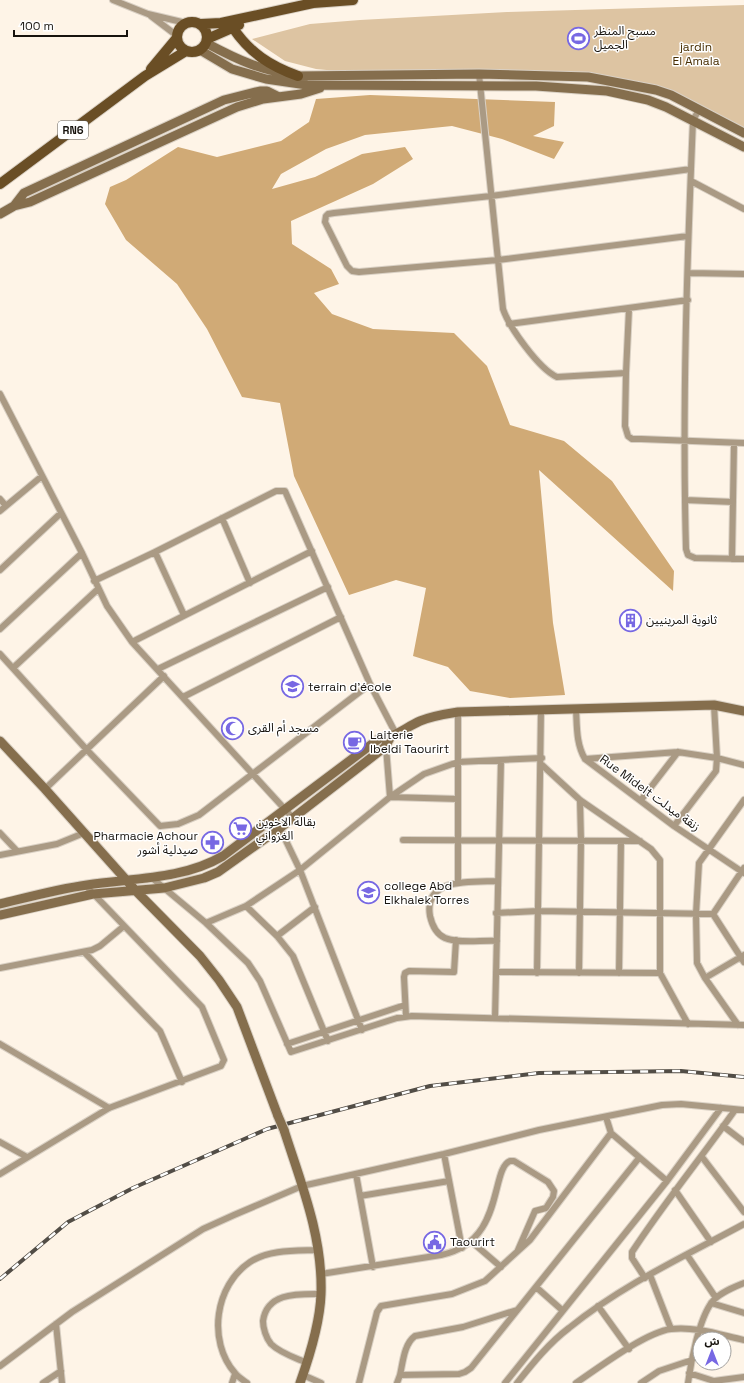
<svg xmlns="http://www.w3.org/2000/svg" width="744" height="1383" font-family="'Space Grotesk','Noto Sans Arabic',sans-serif">
  <rect width="100%" height="100%" fill="#fef4e7"/>
  <path fill="#ddc4a2" d="M 744,5 L 744,128 L 622,80 L 358,73 L 316,69 L 285,61 L 252,39 L 310,24 L 360,20 L 507,12 Z"/>
  <path fill="#d0aa76" d="M 370,95 L 555,102 L 554,126 L 533,136 L 564,142 L 554,159 L 502,139 L 452,126 L 365,135 L 326,149 L 281,174 L 272,189 L 315,177 L 362,154 L 405,147 L 413,159 L 373,184 L 291,221 L 292,244 L 331,269 L 339,284 L 314,293 L 332,314 L 373,329 L 454,333 L 487,366 L 510,425 L 564,441 L 612,481 L 674,571 L 673,591 L 539,470 L 553,623 L 565,695 L 510,698 L 470,691 L 448,667 L 413,656 L 426,588 L 396,580 L 349,595 L 294,476 L 280,403 L 242,397 L 207,329 L 177,284 L 126,240 L 105,204 L 110,187 L 126,180 L 178,147 L 217,157 L 281,141 L 309,122 L 316,99 Z"/>
  <g fill="none" stroke-linecap="round" stroke-linejoin="round">
    <defs>
      <path id="street" d="M 113,0 L 148,14 L 186,23
        M 151,16 L 176,35
        M 479,74 L 503,309 C 509,327 539,369 557,377 L 626,373
        M 699,110 L 693,120 C 687,263 682,406 686,549 L 688,555 L 695,558 L 744,559
        M 691,181 L 744,209
        M 688,236 L 498,260 L 359,272 L 352,271 L 347,266 L 325,222 L 326,216 L 328,214 L 334,213 L 491,196 L 691,169
        M 689,273 L 744,274
        M 629,309 L 626,373 L 625,426 L 628,436 L 632,439 L 641,439 L 744,443
        M 509,324 L 688,300
        M 0,394 L 82,553 L 107,606 L 132,642 L 292,817
        M 0,499 L 6,506
        M 685,500 L 733,502
        M 0,511 L 42,476
        M 222,518 L 250,583
        M 155,552 L 184,615
        M 732,559 L 734,443
        M 0,570 L 61,513
        M 94,581 L 155,552 L 276,491 L 285,491 L 370,684 L 396,734
        M 0,629 L 82,553
        M 132,642 L 312,551
        M 0,654 L 87,750 L 160,826 L 178,824 L 199,815 L 370,684
        M 13,668 L 98,589
        M 158,669 L 328,587
        M 183,697 L 341,617
        M 576,709 C 577,726 576,744 585,759 L 674,826 L 744,873
        M 384,745 L 386,747 L 390,797 L 458,799
        M 585,759 L 678,752 L 717,758 L 744,765
        M 542,765 L 580,800 L 651,849 L 660,860 L 660,973 L 688,1024
        M 45,789 L 164,676
        M 641,800 L 678,752
        M 275,818 L 300,870 L 362,1030
        M 674,826 L 716,771 L 717,758 L 714,705
        M 0,833 L 17,851
        M 403,840 L 640,841
        M 0,855 L 57,844 L 84,833
        M 152,878 L 206,923 L 248,963 L 260,981 L 291,1052 L 397,1018 L 412,1016 L 744,1025
        M 458,882 L 458,712
        M 246,906 L 277,936 L 293,956 L 328,1041
        M 496,913 L 538,911 L 713,914
        M 713,914 L 744,962
        M 713,914 L 744,868
        M 206,923 L 246,906 L 300,870 L 390,797 L 424,774 L 458,762 L 542,758
        M 277,936 L 315,907
        M 497,941 C 481,940 459,944 445,938 C 436,934 432,925 430,916 C 423,877 473,882 497,881
        M 84,952 L 160,1031 L 182,1082
        M 0,968 L 92,950 L 100,946 L 124,926
        M 496,972 L 660,973
        M 537,973 L 541,710
        M 579,973 L 581,841 L 580,800
        M 619,973 L 621,841
        M 705,978 L 744,955
        M 406,1016 L 404,977 L 405,973 L 409,971 L 454,972 L 456,940
        M 495,1018 L 501,760
        M 738,1025 L 705,978 L 697,963 L 696,914 L 699,863 L 744,800
        M 0,1044 L 109,1108
        M 287,1044 L 405,1005
        M 606,1117 L 611,1133 L 667,1181
        M 723,1126 L 744,1142
        M 0,1142 L 27,1157
        M 444,1154 L 462,1248
        M 702,1157 L 744,1212
        M 0,1174 L 109,1108 L 221,1066 L 224,1060 L 202,1007 L 85,885
        M 356,1174 L 360,1196
        M 675,1190 L 711,1242
        M 472,1242 L 501,1267
        M 687,1255 L 716,1298
        M 373,1267 L 360,1196 L 449,1181
        M 321,1274 L 441,1255 C 505,1242 490,1169 510,1161 L 514,1161 L 548,1182 L 554,1191 L 553,1197 L 546,1208 L 535,1211 L 518,1250
        M 650,1275 L 671,1329
        M 645,1278 L 632,1258 L 632,1252 C 664,1203 701,1158 735,1110
        M 536,1287 L 562,1310
        M 711,1303 L 744,1313
        M 598,1306 L 629,1349
        M 517,1310 L 463,1327 L 415,1336 C 404,1344 403,1362 400,1375 L 459,1374 L 465,1372 L 471,1368 L 639,1158
        M 56,1324 L 62,1383
        M 307,1363 C 296,1358 280,1353 271,1344 C 266,1338 263,1328 263,1321 C 267,1292 298,1294 321,1294
        M 0,1366 L 72,1312 L 203,1229 L 234,1215 L 302,1186 L 444,1154 L 539,1130 L 662,1105 L 681,1104 L 744,1110
        M 689,1373 L 714,1381 L 744,1377
        M 303,1375 L 321,1383
        M 43,1383 L 61,1371
        M 232,1383 L 235,1374
        M 247,1383 C 243,1380 238,1377 235,1373 C 207,1341 215,1285 250,1262 C 270,1249 297,1251 319,1250
        M 359,1383 L 377,1312 L 381,1306 L 452,1294 L 485,1281 L 530,1240 L 611,1133
        M 397,1383 L 400,1375
        M 505,1383 L 667,1181 L 721,1108
        M 517,1383 C 533,1363 549,1343 569,1328 C 622,1285 685,1256 744,1224
        M 576,1383 C 598,1368 646,1332 671,1329 C 695,1326 721,1335 744,1340
        M 641,1383 L 659,1371 L 692,1360
        M 688,1383 C 691,1361 699,1319 712,1302 C 719,1293 734,1287 744,1283"/>
      <path id="secondary" d="M 206,43 C 240,61 260,70 298,76 L 479,74 L 588,77 L 656,90 L 671,95 L 744,133
        M 200,50 L 232,69 L 266,79 L 307,85 L 536,86 L 607,91 L 648,100 L 666,107 L 744,147
        M 14,206 L 24,193 L 224,100 L 260,91 L 267,91 L 277,96
        M 0,214 L 14,206 L 30,202 L 237,107 L 263,99 L 301,94 L 320,88
        M 0,741 L 45,789 L 136,891 L 200,956 L 219,980 L 237,1007 L 278,1116
        M 0,904 C 29,897 58,889 87,885 C 132,878 182,880 223,856 L 380,738 C 395,738 406,727 420,721 C 432,716 445,714 458,712 L 714,705 L 744,711
        M 0,915 L 93,894 L 164,888 L 204,878 L 218,872 L 280,828 L 385,747 L 390,738
        M 284,1130 C 301,1183 323,1237 321,1294 C 320,1323 310,1355 300,1383"/>
      <path id="primary" d="M177 37a15 15 0 1 1 30 0a15 15 0 1 1-30 0Z
        M 201,24 L 221,23 L 313,3 L 353,0
        M 233,28 C 250,53 270,66 298,76
        M 207,39 L 239,25
        M 151,69 L 176,39
        M 0,184 L 145,76 L 186,51"/>
    </defs>
    <use href="#street" stroke="#d9d0c4" stroke-width="8"/>
    <use href="#secondary" stroke="#d9d0c4" stroke-width="11"/>
    <use href="#primary" stroke="#d9d0c4" stroke-width="12"/>
    <use href="#street" stroke="#aa9a84" stroke-width="6"/>
    <use href="#secondary" stroke="#856e4d" stroke-width="9"/>
    <use href="#primary" stroke="#6a4e25" stroke-width="10"/>
    <defs>
      <path id="rail" d="M 0,1279 L 68,1222 L 133,1188 L 267,1129 L 430,1086 L 539,1073 L 681,1071 L 744,1077"/>
    </defs>
    <use href="#rail" stroke="#524d46" stroke-width="4"/>
    <use href="#rail" stroke="#fff" stroke-width="2.5" stroke-dasharray="8" stroke-linecap="butt"/>
    <defs>
      <path id="secondary-bridge" d="M 278,1116 L 284,1130"/>
    </defs>
    <use href="#secondary-bridge" stroke="#d9d0c4" stroke-width="11" stroke-linecap="butt"/>
    <use href="#secondary-bridge" stroke="#856e4d" stroke-width="9"/>
  </g>
  <defs>
    <symbol id="stadium-ring" viewBox="-11 -11 22 22"><circle r="9.5" fill="#fff" stroke="#7768e3" stroke-width="1.5"/><path d="M0-5a6.5 5 0 1 0 0 10a6.5 5 0 1 0 0-10ZM-3.5-1.8h7v3.6h-7Z" fill="#7768e3"/></symbol>
    <symbol id="building-ring" viewBox="-11 -11 22 22"><circle r="9.5" fill="#fff" stroke="#7768e3" stroke-width="1.5"/><path d="M-4-6H4V6H1V3H-1V6H-4ZM-2.5-4.3h1.7v1.8h-1.7ZM.8-4.3h1.7v1.8H.8ZM-2.5-1h1.7V.8h-1.7ZM.8-1h1.7V.8H.8Z" fill="#7768e3"/></symbol>
    <symbol id="school-ring" viewBox="-11 -11 22 22"><circle r="9.5" fill="#fff" stroke="#7768e3" stroke-width="1.5"/><path d="M0-5L7-2L0 1L-7-2ZM-4 1L0 2.5L4 1V4Q0 6-4 4Z" fill="#7768e3"/></symbol>
    <symbol id="mosque-ring" viewBox="-11 -11 22 22"><circle r="9.5" fill="#fff" stroke="#7768e3" stroke-width="1.5"/><path d="M3.5-4.9A6 6 0 1 0 3.5 4.9A5 5 0 1 1 3.5-4.9Z" fill="#7768e3"/></symbol>
    <symbol id="cafe-ring" viewBox="-11 -11 22 22"><circle r="9.5" fill="#fff" stroke="#7768e3" stroke-width="1.5"/><path d="M-5.5-4.5H6V0H3Q3 3.5 0 3.5H-2.5Q-5.5 3.5-5.5 0ZM3-3.2v2h1.7v-2ZM-6 4.5H4V6H-6Z" fill="#7768e3"/></symbol>
    <symbol id="supermarket-ring" viewBox="-11 -11 22 22"><circle r="9.5" fill="#fff" stroke="#7768e3" stroke-width="1.5"/><path d="M-6-5.5h2.5l.6 2H6L4.5 2H-2.5L-4.4-4H-6ZM-1.5 3.2a1.3 1.3 0 1 0 .1 0ZM3 3.2a1.3 1.3 0 1 0 .1 0Z" fill="#7768e3"/></symbol>
    <symbol id="pharmacy-ring" viewBox="-11 -11 22 22"><circle r="9.5" fill="#fff" stroke="#7768e3" stroke-width="1.5"/><path d="M-2-6h4v4h4v4h-4v4h-4v-4h-4v-4h4Z" fill="#7768e3"/></symbol>
    <symbol id="civic-ring" viewBox="-11 -11 22 22"><circle r="9.5" fill="#fff" stroke="#7768e3" stroke-width="1.5"/><path d="M-.6-6.5H3V-4.5H.6V-3L4-1V1h2V6H-6V1h2V-1L-.6-3ZM-1.2 2.5V6h2.4V2.5Z" fill="#7768e3"/></symbol>
  </defs>
  <g fill-rule="evenodd">
    <use href="#stadium-ring" x="566" y="26" width="25" height="25"/>
    <use href="#building-ring" x="618" y="608" width="25" height="25"/>
    <use href="#school-ring" x="280" y="674" width="25" height="25"/>
    <use href="#mosque-ring" x="220" y="716" width="25" height="25"/>
    <use href="#cafe-ring" x="342" y="730" width="25" height="25"/>
    <use href="#supermarket-ring" x="228" y="816" width="25" height="25"/>
    <use href="#pharmacy-ring" x="200" y="830" width="25" height="25"/>
    <use href="#school-ring" x="356" y="880" width="25" height="25"/>
    <use href="#civic-ring" x="422" y="1230" width="25" height="25"/>
  </g>
  <g text-anchor="middle" stroke-width="3" stroke-linejoin="round" paint-order="stroke">
    <rect fill="#fff" stroke="#5d5a56" stroke-width="1" x="58" y="121" width="30" height="18" rx="3"/>
    <g font-size="11" font-weight="bold" fill="#17130e">
      <text x="73" y="134">RN6</text>
    </g>
    <g font-size="12" fill="#17130e" stroke="#fff" text-anchor="start">
      <text x="594" y="35">مسبح المنظر<tspan x="594" dy="14">الجميل</tspan></text>
      <text x="646" y="624">ثانوية المرينيين</text>
      <text x="308" y="691">terrain d'école</text>
      <text x="248" y="732">مسجد أم القرى</text>
      <text x="370" y="739">Laiterie<tspan x="370" dy="14">lbeldi Taourirt</tspan></text>
      <text x="256" y="826">بقالة الاخوين<tspan x="256" dy="14">الغزواني</tspan></text>
      <text x="198" y="840" text-anchor="end">Pharmacie Achour<tspan x="198" dy="14">صيدلية أشور</tspan></text>
      <text x="384" y="890">college Abd<tspan x="384" dy="14">Elkhalek Torres</tspan></text>
      <text x="450" y="1246">Taourirt</text>
    </g>
    <g font-size="12" fill="#472d01" stroke="#fff">
      <text x="696" y="51">jardin<tspan x="696" dy="14">El Amala</tspan></text>
    </g>
    <g font-size="12" fill="#17130e" stroke="#fff">
      <text transform="translate(650 793) rotate(36)" y="4">Rue Midelt زنقة ميدلت</text>
    </g>
  </g>
  <g transform="translate(712 1351)"><circle r="19" fill="#ffffff" stroke="#a2a19f"/>
  <path d="M0-3L7 15L0 10L-7 15Z" fill="#7768e3"/>
  <text y="-6" font-size="11" font-weight="bold" text-anchor="middle" fill="#17130e">ش</text>
  </g>
  <path d="M14 30v6h113v-6" fill="none" stroke="#17130e" stroke-width="2"/>
  <text x="20" y="30" font-size="12" fill="#17130e" stroke="#ffffff" stroke-width="3" paint-order="stroke">100 m</text>
</svg>
